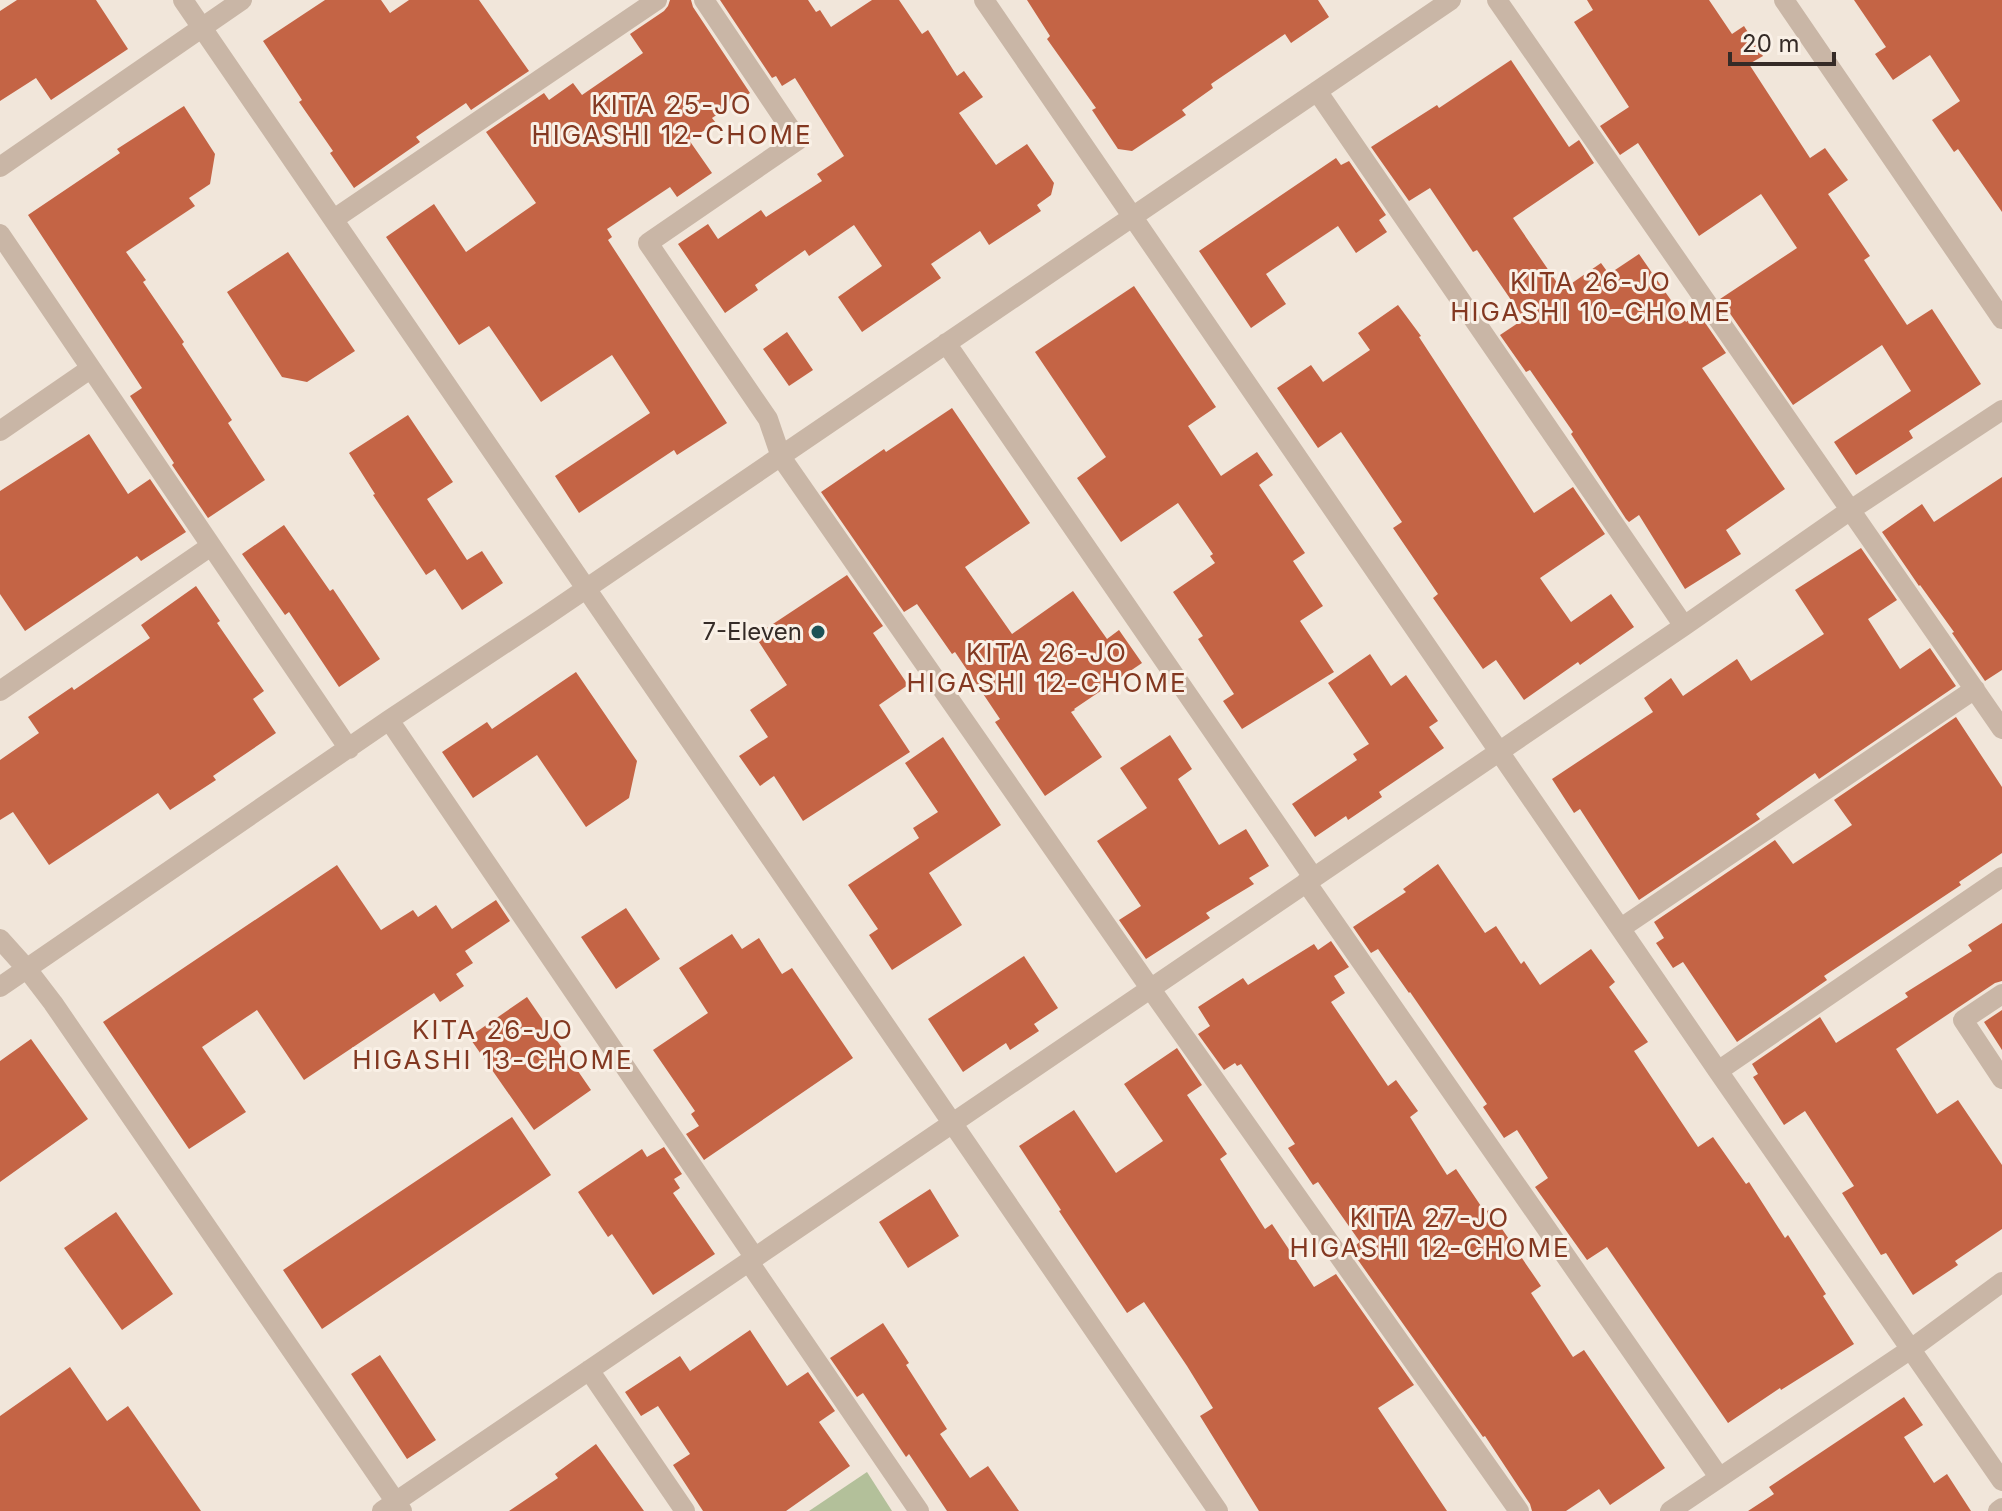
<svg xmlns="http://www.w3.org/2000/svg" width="2002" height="1511" font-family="Inter,sans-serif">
  <rect width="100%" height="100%" fill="#f1e6da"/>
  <path fill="#b3c09a" d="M 867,1472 L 892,1511 L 809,1511 Z"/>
  <path fill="#c46445" d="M 17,0 L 96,0 L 128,49 L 51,100 L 36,78 L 0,101 L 0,11 Z
    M 325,0 L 381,0 L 390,13 L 409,0 L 479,0 L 529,71 L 471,110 L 466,103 L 416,137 L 420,142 L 354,188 L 330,153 L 333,151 L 299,102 L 302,100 L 263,41 Z
    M 670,0 L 691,0 L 693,7 L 750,93 L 712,118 L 716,123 L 689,140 L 712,173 L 677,197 L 670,187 L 607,229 L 612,237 L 608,240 L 727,423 L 677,455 L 674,450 L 579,513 L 555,476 L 650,413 L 612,355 L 541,402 L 489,326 L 459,345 L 386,237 L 434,204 L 466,252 L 536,203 L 486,132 L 544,93 L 549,100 L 573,83 L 582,95 L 643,53 L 630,34 L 664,11 L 668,6 Z
    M 720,0 L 808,0 L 816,12 L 820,10 L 831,27 L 872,0 L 899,0 L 922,34 L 928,30 L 957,76 L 964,71 L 983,97 L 959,113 L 996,165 L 1027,144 L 1054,183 L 1051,195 L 1037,205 L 1041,211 L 989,245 L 980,231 L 931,264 L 941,278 L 862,332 L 838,297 L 882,266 L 854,225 L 809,256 L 805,250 L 755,285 L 758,290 L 725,313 L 678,244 L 708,224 L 718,239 L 761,210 L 766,217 L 822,181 L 817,174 L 844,156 L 795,78 L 782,86 L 776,76 L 772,78 Z
    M 1027,0 L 1318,0 L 1329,17 L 1291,43 L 1285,34 L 1211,84 L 1213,88 L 1182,110 L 1186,115 L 1132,151 L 1118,149 L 1092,110 L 1096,108 L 1047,39 L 1050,36 Z
    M 1587,0 L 1709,0 L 1732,34 L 1744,26 L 1763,56 L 1749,64 L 1810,158 L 1825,148 L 1848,180 L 1828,194 L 1870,256 L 1864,260 L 1907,325 L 1932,309 L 1981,384 L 1909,431 L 1913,438 L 1856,475 L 1834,442 L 1911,391 L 1882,345 L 1793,405 L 1720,299 L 1797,248 L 1761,194 L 1699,236 L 1638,143 L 1620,155 L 1600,126 L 1629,107 L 1574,22 L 1593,10 Z
    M 1854,0 L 2002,0 L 2002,212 L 1958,149 L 1954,152 L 1932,120 L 1960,101 L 1930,55 L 1893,80 L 1875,54 L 1886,47 Z
    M 1511,60 L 1569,147 L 1579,140 L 1594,163 L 1513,218 L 1562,290 L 1601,263 L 1609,274 L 1639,254 L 1686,322 L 1699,314 L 1726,353 L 1702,368 L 1785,489 L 1726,530 L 1741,554 L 1685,589 L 1639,515 L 1629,522 L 1626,519 L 1571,434 L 1573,432 L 1530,370 L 1526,372 L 1500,335 L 1524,319 L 1477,250 L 1473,252 L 1430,188 L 1409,201 L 1371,147 L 1437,105 L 1439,108 Z
    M 184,106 L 215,154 L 210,184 L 189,198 L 195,206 L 126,252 L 146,280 L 143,282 L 184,342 L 182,344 L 232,420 L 228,423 L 265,480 L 208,518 L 172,465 L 174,463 L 130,396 L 142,388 L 28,215 L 120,153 L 117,149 Z
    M 1336,158 L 1341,165 L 1349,161 L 1386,215 L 1379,220 L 1387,232 L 1356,253 L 1338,226 L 1266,274 L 1286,304 L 1251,328 L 1199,251 Z
    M 288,252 L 355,351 L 307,382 L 282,377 L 227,292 Z
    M 1134,286 L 1216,407 L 1188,426 L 1221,476 L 1257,452 L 1273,475 L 1259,485 L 1305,553 L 1293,561 L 1323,606 L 1300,621 L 1334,672 L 1242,729 L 1223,701 L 1234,694 L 1198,639 L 1203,636 L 1173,592 L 1215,563 L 1210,556 L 1213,554 L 1178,503 L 1121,542 L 1077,478 L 1106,457 L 1035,352 Z
    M 1398,305 L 1421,336 L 1419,337 L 1534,513 L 1573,487 L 1605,534 L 1540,578 L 1571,622 L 1611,594 L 1634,627 L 1580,665 L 1578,662 L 1524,700 L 1496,660 L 1483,669 L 1433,598 L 1438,594 L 1393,528 L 1402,522 L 1341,432 L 1318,448 L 1277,388 L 1311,365 L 1323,382 L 1370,350 L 1358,333 Z
    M 787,332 L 813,370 L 789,386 L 763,349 Z
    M 952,408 L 1030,523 L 965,567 L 1012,634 L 1073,591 L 1107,639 L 1119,630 L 1142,663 L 1074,709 L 1075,710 L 1071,712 L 1102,757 L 1045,796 L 995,722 L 1000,719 L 955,652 L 952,654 L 917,604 L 904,612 L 821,492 L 884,449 L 886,452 Z
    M 408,415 L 453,482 L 427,499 L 467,560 L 482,551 L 503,583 L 462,610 L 435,569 L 426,575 L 373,495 L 375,494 L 349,453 Z
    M 89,434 L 128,494 L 150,479 L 186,532 L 141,561 L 137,556 L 25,631 L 0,594 L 0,491 Z
    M 2002,477 L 2002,670 L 1985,681 L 1952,633 L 1954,632 L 1920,585 L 1919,586 L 1882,532 L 1922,504 L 1934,522 Z
    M 284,525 L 330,591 L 333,589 L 380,659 L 339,687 L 289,612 L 285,615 L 242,554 Z
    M 1861,548 L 1897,600 L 1868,619 L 1900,669 L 1930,648 L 1956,686 L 1819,779 L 1815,773 L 1756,814 L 1760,819 L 1639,900 L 1580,809 L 1574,813 L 1552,779 L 1653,712 L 1644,698 L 1671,678 L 1683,696 L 1737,659 L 1751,681 L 1824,634 L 1795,590 Z
    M 847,575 L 883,626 L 873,633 L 908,685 L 879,705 L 910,752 L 803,821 L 774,776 L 760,786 L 739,756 L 768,737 L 750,710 L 787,685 L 755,636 Z
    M 196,586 L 220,621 L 217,623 L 264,691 L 253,699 L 276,733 L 213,776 L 216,780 L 170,810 L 158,793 L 49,865 L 13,812 L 0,820 L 0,760 L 39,733 L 28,717 L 72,687 L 74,690 L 150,638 L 141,625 Z
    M 1370,654 L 1391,686 L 1406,675 L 1438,721 L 1429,727 L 1444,748 L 1379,792 L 1382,797 L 1348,820 L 1346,816 L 1315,837 L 1292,804 L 1357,760 L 1353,754 L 1369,744 L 1328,683 Z
    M 576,672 L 637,761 L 629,798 L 586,827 L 537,755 L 473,798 L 442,752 L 487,722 L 492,729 Z
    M 1956,717 L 2002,787 L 2002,853 L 1959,882 L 1961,885 L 1824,976 L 1827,980 L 1737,1042 L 1683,962 L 1673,968 L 1656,943 L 1664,938 L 1654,922 L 1775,840 L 1793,864 L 1852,825 L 1834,800 Z
    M 1170,735 L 1192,769 L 1178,779 L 1219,845 L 1246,829 L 1269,866 L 1249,878 L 1254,884 L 1206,913 L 1210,918 L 1146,959 L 1119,920 L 1141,906 L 1097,841 L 1147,808 L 1120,768 Z
    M 943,737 L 1001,825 L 929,873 L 962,925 L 892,970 L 869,935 L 878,929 L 848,885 L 919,838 L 913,828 L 938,812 L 905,763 Z
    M 1438,864 L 1485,933 L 1496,926 L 1521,964 L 1524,961 L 1540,985 L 1591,949 L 1615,982 L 1609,987 L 1648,1042 L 1634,1051 L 1698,1147 L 1713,1137 L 1746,1184 L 1749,1182 L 1785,1238 L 1788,1235 L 1826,1294 L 1823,1296 L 1854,1344 L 1781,1390 L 1780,1388 L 1728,1423 L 1607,1247 L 1587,1260 L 1535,1187 L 1548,1178 L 1517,1130 L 1504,1138 L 1483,1107 L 1487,1104 L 1410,992 L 1409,993 L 1378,949 L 1371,953 L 1353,927 L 1406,892 L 1403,889 Z
    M 337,865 L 381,930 L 413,910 L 418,917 L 436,905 L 452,929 L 496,900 L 510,921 L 465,951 L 473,963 L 456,974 L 464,986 L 440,1002 L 434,993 L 304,1080 L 257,1010 L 202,1047 L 246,1112 L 189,1149 L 103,1022 Z
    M 626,908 L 660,959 L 616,989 L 581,937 Z
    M 2002,923 L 2002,981 L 1995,983 L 1896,1049 L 1937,1114 L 1958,1100 L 2002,1165 L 2002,1229 L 1955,1261 L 1958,1265 L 1913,1295 L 1886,1253 L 1881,1255 L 1842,1193 L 1854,1186 L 1805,1111 L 1784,1125 L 1753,1077 L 1758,1074 L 1752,1064 L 1820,1017 L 1836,1043 L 1908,997 L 1905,993 L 1972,951 L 1968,945 Z
    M 732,934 L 742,949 L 759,938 L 782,974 L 792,968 L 853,1058 L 704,1160 L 686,1134 L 699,1126 L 691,1114 L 695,1111 L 653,1050 L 708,1013 L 679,968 Z
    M 1331,941 L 1349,967 L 1334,976 L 1345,993 L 1331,1002 L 1388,1086 L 1396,1080 L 1418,1111 L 1410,1117 L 1447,1175 L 1456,1169 L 1485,1212 L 1489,1210 L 1541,1286 L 1531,1293 L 1573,1357 L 1584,1350 L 1665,1468 L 1610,1505 L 1599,1489 L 1566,1511 L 1532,1511 L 1530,1504 L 1485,1436 L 1483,1437 L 1358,1260 L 1360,1258 L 1353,1247 L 1360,1242 L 1318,1182 L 1313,1185 L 1288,1148 L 1295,1144 L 1241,1064 L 1237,1066 L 1235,1063 L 1224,1070 L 1198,1034 L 1210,1026 L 1198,1007 L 1243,978 L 1248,985 L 1314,944 L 1318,950 Z
    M 1024,956 L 1058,1008 L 1034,1024 L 1039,1031 L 1010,1050 L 1006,1043 L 963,1072 L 928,1019 Z
    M 527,997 L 591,1090 L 534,1130 L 469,1037 Z
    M 2002,1010 L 2002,1050 L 1984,1022 Z
    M 31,1039 L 88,1119 L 0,1182 L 0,1061 Z
    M 1177,1048 L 1202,1085 L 1187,1095 L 1227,1154 L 1220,1159 L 1265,1229 L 1272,1224 L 1314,1287 L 1336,1274 L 1414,1385 L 1378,1408 L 1447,1511 L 1259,1511 L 1200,1416 L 1213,1408 L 1187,1366 L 1144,1302 L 1127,1313 L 1059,1211 L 1061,1210 L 1019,1146 L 1074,1110 L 1116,1173 L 1163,1141 L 1124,1084 Z
    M 512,1117 L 551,1175 L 322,1329 L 283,1270 Z
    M 664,1147 L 682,1174 L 674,1179 L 680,1188 L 673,1193 L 715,1254 L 653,1295 L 612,1234 L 608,1237 L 578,1192 L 642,1149 L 647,1157 Z
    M 930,1189 L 959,1236 L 908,1268 L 879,1222 Z
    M 116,1212 L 173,1294 L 122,1330 L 64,1248 Z
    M 883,1323 L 909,1363 L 906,1365 L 947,1429 L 940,1434 L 970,1478 L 988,1466 L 1019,1511 L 947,1511 L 909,1454 L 906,1457 L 863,1393 L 857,1397 L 830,1358 Z
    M 750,1330 L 787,1386 L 808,1372 L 835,1411 L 819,1422 L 850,1466 L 786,1511 L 703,1511 L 673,1465 L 690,1454 L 658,1406 L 641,1416 L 625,1392 L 680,1356 L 690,1371 Z
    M 380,1355 L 436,1440 L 407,1459 L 351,1374 Z
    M 70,1367 L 107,1421 L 128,1406 L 201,1511 L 0,1511 L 0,1416 Z
    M 1904,1397 L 1923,1425 L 1904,1437 L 1934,1483 L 1947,1474 L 1971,1511 L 1748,1511 L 1774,1494 L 1769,1487 Z
    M 596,1444 L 644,1511 L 509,1511 L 558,1478 L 555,1474 Z"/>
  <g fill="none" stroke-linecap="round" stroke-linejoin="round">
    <path stroke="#c9b6a6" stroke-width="20" d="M 183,0 L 1218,1511
      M 704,0 L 798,140 L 648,243 L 768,419 L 781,457 L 1150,988 L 1519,1511
      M 984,0 L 1718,1071 L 2002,1481
      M 1497,0 L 2002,729
      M 1784,0 L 2002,319
      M 1317,91 L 1684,626
      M 0,167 L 242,0
      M 334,219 L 657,0
      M 0,234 L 349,749
      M 946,343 L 1313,877
      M 0,431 L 90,369
      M 0,691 L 211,546
      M 389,720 L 755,1258
      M 1306,882 L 1719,1477
      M 1621,928 L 1975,689
      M 0,939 L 27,969 L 53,1003 L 402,1511
      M 0,987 L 389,720 L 543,618 L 1451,0
      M 2002,994 L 1963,1020 L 2002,1079
      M 1718,1071 L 2002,877
      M 749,1262 L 919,1511
      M 589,1370 L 685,1511
      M 382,1511 L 1684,626 L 1849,511 L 2002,410
      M 1670,1511 L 1911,1349 L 2002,1282
      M 1998,1511 L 2002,1508"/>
  </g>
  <circle fill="#1d5256" stroke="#f9f0e6" stroke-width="3" cx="818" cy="632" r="8"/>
  <g text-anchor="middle" stroke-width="6" stroke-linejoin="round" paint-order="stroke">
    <g font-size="24" fill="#352b27" stroke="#f9f0e6" text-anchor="end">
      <text x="802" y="640">7-Eleven</text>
    </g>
    <g font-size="26" letter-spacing="2" fill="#833821" stroke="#f9f0e6">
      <text x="672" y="114">KITA 25-JO<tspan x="672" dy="30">HIGASHI 12-CHOME</tspan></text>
      <text x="1591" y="291">KITA 26-JO<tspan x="1591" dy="30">HIGASHI 10-CHOME</tspan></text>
      <text x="1047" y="662">KITA 26-JO<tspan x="1047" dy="30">HIGASHI 12-CHOME</tspan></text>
      <text x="493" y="1039">KITA 26-JO<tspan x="493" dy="30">HIGASHI 13-CHOME</tspan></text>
      <text x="1430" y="1227">KITA 27-JO<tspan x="1430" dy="30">HIGASHI 12-CHOME</tspan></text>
    </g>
  </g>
  <path d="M1730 52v12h104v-12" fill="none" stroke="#352b27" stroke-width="4"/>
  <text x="1742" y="52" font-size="24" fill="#352b27" stroke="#f9f0e6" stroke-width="6" paint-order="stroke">20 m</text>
</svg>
